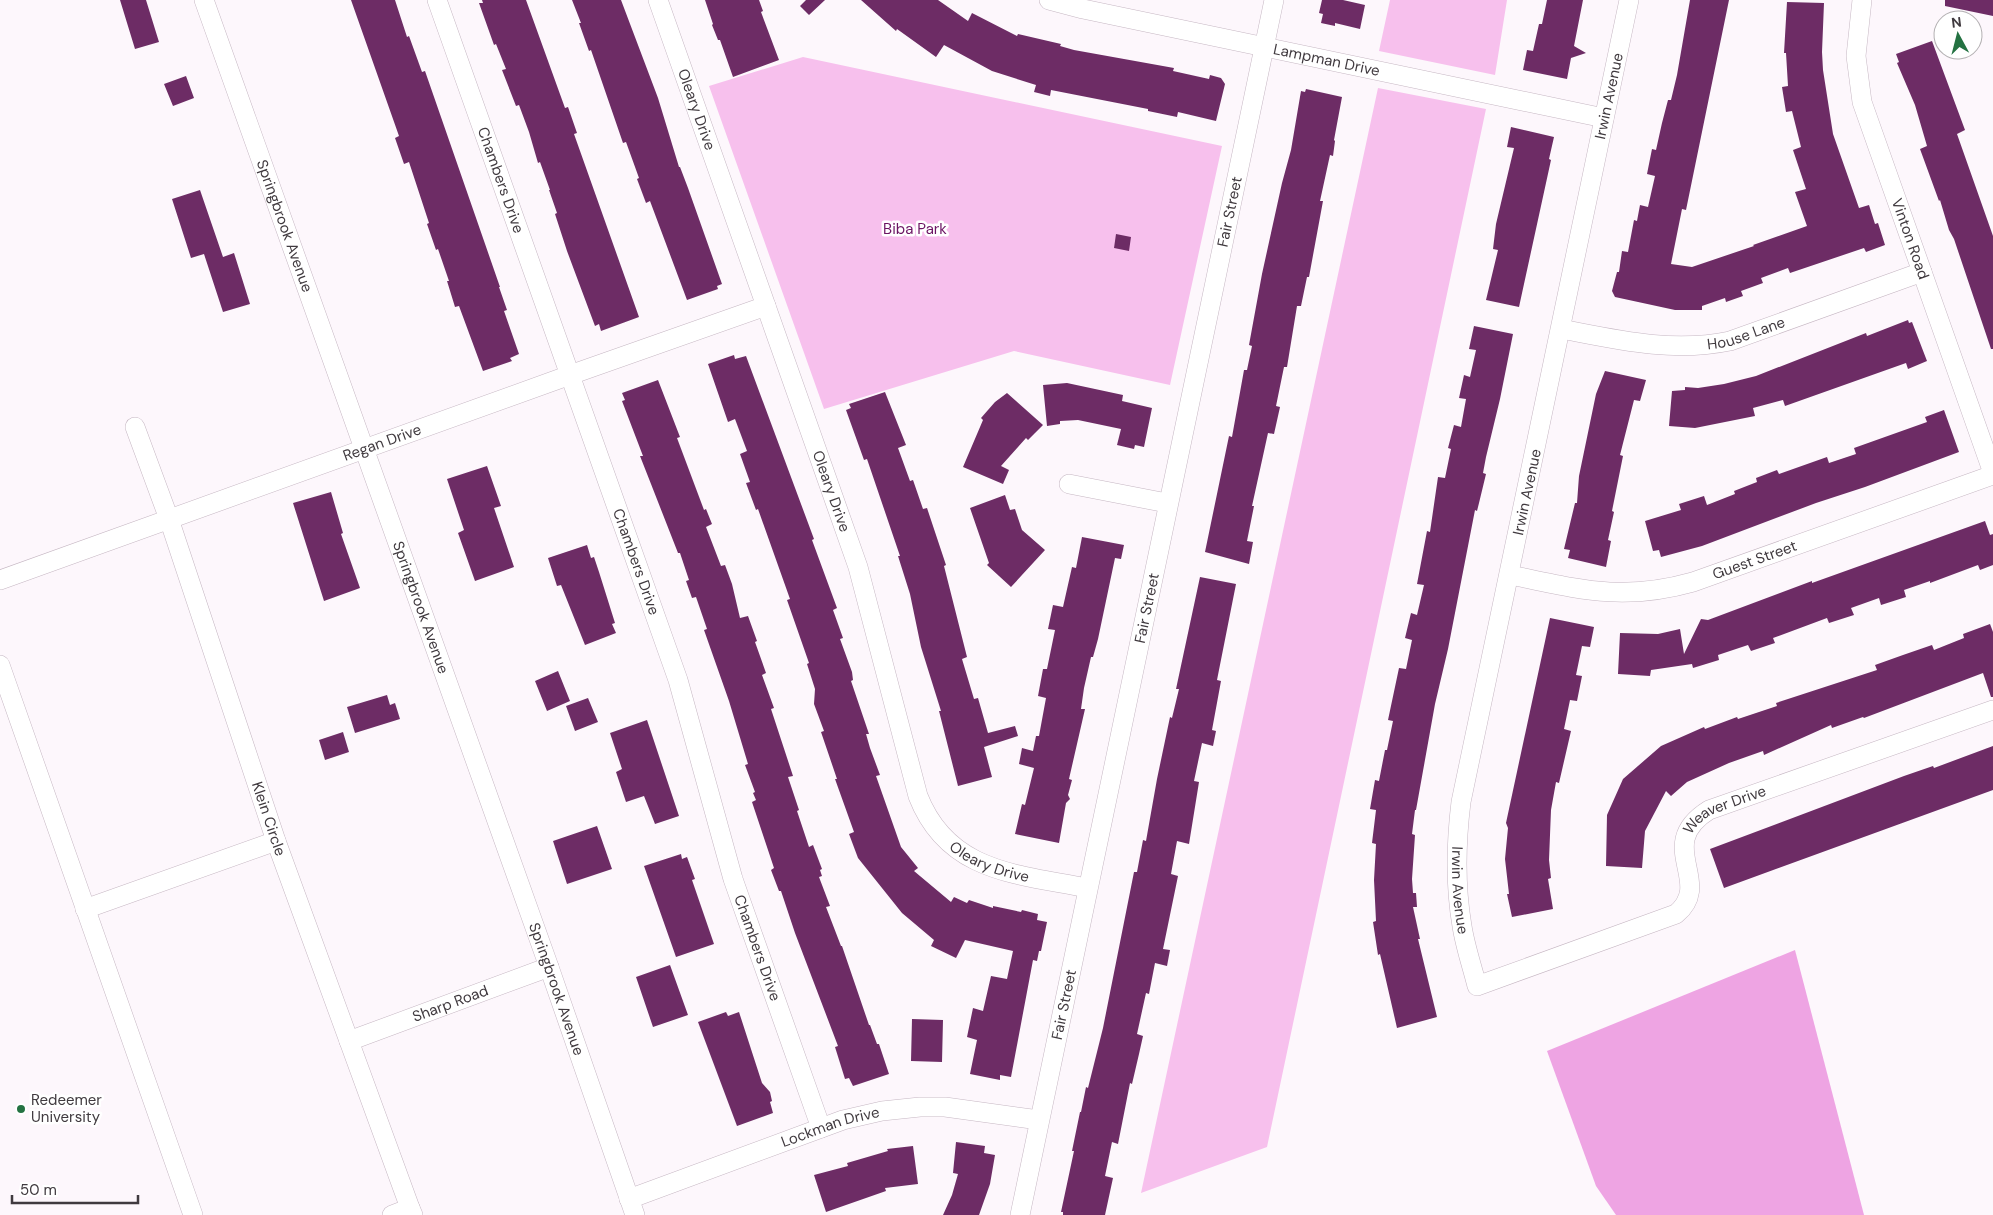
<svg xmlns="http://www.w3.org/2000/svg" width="1993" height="1215" font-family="'DM Sans',sans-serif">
  <rect width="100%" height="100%" fill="#fdf7fc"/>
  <path fill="#f7c0ed" d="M 1390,0 L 1507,0 L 1495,75 L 1379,51 Z
    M 803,57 L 1222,146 L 1170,385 L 1014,351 L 824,409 L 709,86 Z
    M 1378,88 L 1486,109 L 1267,1147 L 1141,1193 Z"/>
  <path fill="#eea4e3" d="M 1795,950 L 1864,1215 L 1616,1215 L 1596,1186 L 1547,1051 Z"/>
  <path fill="#6d2c65" d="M 120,0 L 146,0 L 159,42 L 135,49 Z
    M 351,0 L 395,0 L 407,37 L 409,36 L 422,72 L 425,71 L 500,287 L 499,287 L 507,310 L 504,311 L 519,354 L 510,358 L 512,361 L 483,371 L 459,306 L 455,307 L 447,281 L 449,281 L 438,249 L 436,250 L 427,224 L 429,223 L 409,162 L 404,164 L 395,138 L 399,136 Z
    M 482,0 L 526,0 L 565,108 L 568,107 L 577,133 L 574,134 L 639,317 L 601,331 L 599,324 L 595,326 L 567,251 L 555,214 L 557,213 L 549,190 L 550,190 L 540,162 L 538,163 L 529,132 L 519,105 L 516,106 L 502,70 L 506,69 L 496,44 L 494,45 L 479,3 L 483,3 Z
    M 572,0 L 621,0 L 658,98 L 679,167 L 680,167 L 688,188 L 722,284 L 717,286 L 718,289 L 687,300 L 650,201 L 646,203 L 637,179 L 639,178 L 626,142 L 623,143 L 591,50 L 589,51 L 579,23 L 581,23 Z
    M 705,0 L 759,0 L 763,11 L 761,12 L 779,60 L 733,77 L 720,40 L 718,40 L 712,25 L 713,24 Z
    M 806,0 L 825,0 L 809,15 L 800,6 Z
    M 861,0 L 938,0 L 968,21 L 972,13 L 1017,36 L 1018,34 L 1061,44 L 1060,46 L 1074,50 L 1174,68 L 1173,71 L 1209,79 L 1210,75 L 1221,78 L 1225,84 L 1216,121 L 1178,112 L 1177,117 L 1148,111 L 1148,109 L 1051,90 L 1050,96 L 1034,92 L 1036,85 L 992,71 L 944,45 L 936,57 L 897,29 L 896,31 Z
    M 1322,0 L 1343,0 L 1365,5 L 1360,29 L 1335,23 L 1335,26 L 1321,23 L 1323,14 L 1319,13 Z
    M 1547,0 L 1583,0 L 1574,46 L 1586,53 L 1571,58 L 1567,79 L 1523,70 L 1527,50 L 1533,51 L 1539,24 L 1542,24 Z
    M 1690,0 L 1729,0 L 1686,210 L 1682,209 L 1671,264 L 1692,267 L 1754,246 L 1753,245 L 1807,226 L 1795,192 L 1806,189 L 1793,150 L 1801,147 L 1792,111 L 1786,112 L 1782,87 L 1788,86 L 1786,53 L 1784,53 L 1787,2 L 1824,3 L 1822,52 L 1823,70 L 1833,134 L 1859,208 L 1869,205 L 1875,224 L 1878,223 L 1885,245 L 1866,252 L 1864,248 L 1790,273 L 1788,268 L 1761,278 L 1763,283 L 1741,291 L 1743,296 L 1726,302 L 1725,298 L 1702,306 L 1702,310 L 1675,310 L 1615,297 L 1612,291 L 1617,272 L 1619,272 L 1622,251 L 1628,252 L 1634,220 L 1637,221 L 1640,205 L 1648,207 L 1655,176 L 1647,174 L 1652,149 L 1656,150 L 1662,123 L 1668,100 L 1671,100 L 1677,75 Z
    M 1945,0 L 1993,0 L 1993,16 L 1945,6 Z
    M 1932,41 L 1965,130 L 1957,134 L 1993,236 L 1993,349 L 1991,349 L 1954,239 L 1949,230 L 1940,200 L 1939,201 L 1920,149 L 1927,146 L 1915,105 L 1897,63 L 1899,62 L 1896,54 Z
    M 186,76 L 194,98 L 173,106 L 164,84 Z
    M 1306,89 L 1342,97 L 1334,140 L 1335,141 L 1333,156 L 1330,155 L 1320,201 L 1323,201 L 1309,277 L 1307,277 L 1301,306 L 1297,306 L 1287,367 L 1284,367 L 1276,406 L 1280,407 L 1274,434 L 1268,433 L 1252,506 L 1254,506 L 1247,541 L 1253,542 L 1249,564 L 1205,552 L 1229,436 L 1232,437 L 1244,370 L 1247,370 L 1252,346 L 1249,345 L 1262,274 L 1282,183 L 1291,150 L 1301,91 L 1305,92 Z
    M 1511,127 L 1554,137 L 1549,159 L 1551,160 L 1519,307 L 1486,300 L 1498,250 L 1493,249 L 1496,224 L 1514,148 L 1507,147 Z
    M 200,190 L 223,257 L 234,253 L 250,304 L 223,312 L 204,254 L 191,258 L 172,199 Z
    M 1116,234 L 1131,237 L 1129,251 L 1114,248 Z
    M 1908,320 L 1909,323 L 1912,322 L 1927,361 L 1908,369 L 1906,363 L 1785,406 L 1783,400 L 1753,408 L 1755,416 L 1695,428 L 1669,426 L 1672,391 L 1685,390 L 1685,387 L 1698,388 L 1724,384 L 1756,376 L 1866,333 L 1867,336 Z
    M 1474,326 L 1513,334 L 1500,399 L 1486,457 L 1483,473 L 1486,474 L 1479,503 L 1477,511 L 1475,510 L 1448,649 L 1435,704 L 1416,810 L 1415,810 L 1412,834 L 1415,835 L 1412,879 L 1413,893 L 1416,893 L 1417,907 L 1413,907 L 1420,939 L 1418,939 L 1437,1017 L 1397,1028 L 1380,954 L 1378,955 L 1373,922 L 1376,921 L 1374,880 L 1376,844 L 1372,843 L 1376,810 L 1370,809 L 1375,780 L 1379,781 L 1385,750 L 1387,750 L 1393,721 L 1388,720 L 1399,668 L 1406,669 L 1412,640 L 1405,638 L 1411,613 L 1417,615 L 1424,585 L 1417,584 L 1427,531 L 1430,532 L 1438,477 L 1445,478 L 1451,449 L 1448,448 L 1454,425 L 1461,427 L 1466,399 L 1459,398 L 1464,375 L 1470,377 L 1476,350 L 1469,349 Z
    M 734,355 L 735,359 L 746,356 L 814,539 L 812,540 L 837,608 L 833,610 L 843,638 L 840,639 L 852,672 L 853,680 L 851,681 L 869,734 L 866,734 L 870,748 L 880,775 L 876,776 L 901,847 L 918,868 L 914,871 L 951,902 L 954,897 L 967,903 L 969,900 L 993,908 L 993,906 L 1021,912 L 1022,910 L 1038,914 L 1037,920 L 1047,922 L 1041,951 L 1039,951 L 1037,961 L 1033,960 L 1011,1077 L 1000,1075 L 1000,1080 L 970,1074 L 977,1040 L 967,1037 L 973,1008 L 983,1011 L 991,976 L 1007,979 L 1013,951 L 965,940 L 956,958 L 931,946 L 934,940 L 902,913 L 858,858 L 849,834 L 854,832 L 835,779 L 837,779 L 821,732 L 824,731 L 814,704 L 815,689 L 807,664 L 809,663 L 787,600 L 790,599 L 758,509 L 756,510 L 746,483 L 750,482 L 740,454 L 747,451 L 735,419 L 728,422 L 708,364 Z
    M 1605,371 L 1646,380 L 1640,401 L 1634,400 L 1620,455 L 1623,456 L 1612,511 L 1614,512 L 1608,540 L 1611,541 L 1606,567 L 1568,558 L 1570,550 L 1564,549 L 1575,503 L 1577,503 L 1579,476 L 1596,394 Z
    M 658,380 L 680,437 L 677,438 L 704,510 L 706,509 L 712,524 L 706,527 L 721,566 L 725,565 L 732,584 L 740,618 L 748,616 L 757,641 L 755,642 L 766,673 L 762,675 L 774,708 L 771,709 L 793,776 L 788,777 L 799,810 L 797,811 L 809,847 L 813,845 L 822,869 L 820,870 L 822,876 L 819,877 L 830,906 L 826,907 L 841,946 L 842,946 L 869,1025 L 870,1025 L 877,1044 L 879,1044 L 889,1074 L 853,1086 L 849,1078 L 845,1079 L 835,1047 L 838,1046 L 795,933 L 781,891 L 779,891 L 771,870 L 774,868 L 752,802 L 756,800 L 753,793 L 755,792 L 745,765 L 748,764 L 729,701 L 704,630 L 707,629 L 696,597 L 692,598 L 686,581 L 689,580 L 680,553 L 678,553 L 651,484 L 640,456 L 643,456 L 622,401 L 625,400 L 622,393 Z
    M 1067,383 L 1123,395 L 1122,401 L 1152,408 L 1144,447 L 1135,445 L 1134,449 L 1117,445 L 1121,429 L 1078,420 L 1060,421 L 1060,424 L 1047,426 L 1043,385 Z
    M 885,392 L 906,445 L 898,448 L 910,481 L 913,480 L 923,509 L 927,508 L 946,565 L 944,566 L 967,657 L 962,659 L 974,699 L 978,698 L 988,733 L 1015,726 L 1018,736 L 984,747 L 992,777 L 958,786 L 939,711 L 941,711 L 921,647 L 910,594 L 898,556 L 900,556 L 867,459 L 864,460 L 846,410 L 851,408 L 849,404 Z
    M 1007,393 L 1043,425 L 1028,440 L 1026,438 L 1001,466 L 1009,470 L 1003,484 L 963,467 L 983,420 L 981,418 L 995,402 Z
    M 1944,410 L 1959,452 L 1865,487 L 1816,503 L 1702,546 L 1661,557 L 1659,550 L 1653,551 L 1645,521 L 1681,510 L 1679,504 L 1704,496 L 1707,505 L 1735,494 L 1734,491 L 1757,482 L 1756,478 L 1777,470 L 1779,474 L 1827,457 L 1829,463 L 1856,454 L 1854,448 L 1927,422 L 1925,417 Z
    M 487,466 L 501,506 L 494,508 L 514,567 L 475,581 L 458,533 L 464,530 L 447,479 Z
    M 331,492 L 343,533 L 341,534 L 360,588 L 324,601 L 293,503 Z
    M 1005,495 L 1010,510 L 1015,509 L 1022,530 L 1045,550 L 1011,587 L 987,565 L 989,563 L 970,508 Z
    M 1985,521 L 1990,535 L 1993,534 L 1993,565 L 1980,570 L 1978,565 L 1930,583 L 1930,581 L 1904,590 L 1906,597 L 1881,605 L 1879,598 L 1851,608 L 1854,615 L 1829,623 L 1827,618 L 1773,638 L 1775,643 L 1751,651 L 1748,645 L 1718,655 L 1719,660 L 1693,668 L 1692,664 L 1651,670 L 1650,676 L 1618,674 L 1620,633 L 1658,634 L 1680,629 L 1684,654 L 1701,619 L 1708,620 L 1812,581 L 1812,583 Z
    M 1082,537 L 1124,545 L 1121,559 L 1115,558 L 1098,639 L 1093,657 L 1091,657 L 1084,688 L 1081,709 L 1085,709 L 1069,779 L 1072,780 L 1068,795 L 1070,799 L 1066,803 L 1059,843 L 1015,834 L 1022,804 L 1025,805 L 1034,768 L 1019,764 L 1022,748 L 1033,751 L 1036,736 L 1039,736 L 1046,698 L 1038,696 L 1043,669 L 1047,669 L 1055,630 L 1048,629 L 1053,605 L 1063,607 L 1072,567 L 1076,568 Z
    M 587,545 L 591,558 L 594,557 L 599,572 L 615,623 L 612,624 L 616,633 L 585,645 L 561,585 L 557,586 L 548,558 Z
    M 1200,577 L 1236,584 L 1217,680 L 1221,681 L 1212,730 L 1216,731 L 1213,746 L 1202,743 L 1194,781 L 1199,782 L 1189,844 L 1177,841 L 1171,874 L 1178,876 L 1163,949 L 1170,950 L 1167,966 L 1155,963 L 1149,994 L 1146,993 L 1137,1034 L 1143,1036 L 1139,1054 L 1132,1084 L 1130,1083 L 1118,1144 L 1112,1142 L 1105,1176 L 1113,1178 L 1105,1215 L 1063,1215 L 1063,1212 L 1061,1212 L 1074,1151 L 1072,1151 L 1080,1112 L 1081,1112 L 1086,1087 L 1088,1088 L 1103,1028 L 1134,872 L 1137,872 L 1143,840 L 1146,841 L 1157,779 L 1170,717 L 1172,718 L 1179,689 L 1176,689 Z
    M 1550,618 L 1594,627 L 1590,647 L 1582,646 L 1576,675 L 1582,676 L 1577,701 L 1570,700 L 1564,729 L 1571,731 L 1559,783 L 1556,782 L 1551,810 L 1549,860 L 1551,878 L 1548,879 L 1553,909 L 1512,917 L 1507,894 L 1509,894 L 1505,859 L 1508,828 L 1506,823 Z
    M 1990,624 L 1993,632 L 1993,697 L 1991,697 L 1983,673 L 1864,718 L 1863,717 L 1832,728 L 1831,725 L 1764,755 L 1763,751 L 1729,763 L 1687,782 L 1671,796 L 1666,791 L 1645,831 L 1642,868 L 1606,866 L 1607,815 L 1623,779 L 1661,746 L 1704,727 L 1705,729 L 1737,717 L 1738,719 L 1777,706 L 1776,703 L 1877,670 L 1875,665 L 1903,655 L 1932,645 L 1934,650 L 1964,638 L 1963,634 Z
    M 558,671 L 570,701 L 547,711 L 535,681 Z
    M 387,695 L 390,705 L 395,703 L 400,719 L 355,733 L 347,707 Z
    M 588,698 L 598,722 L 575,731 L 566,706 Z
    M 647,720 L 679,816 L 655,824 L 644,796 L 626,802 L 616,772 L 622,769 L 610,733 Z
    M 343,732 L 349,752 L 325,760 L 319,740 Z
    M 1993,746 L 1993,790 L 1724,888 L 1710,849 L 1904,776 L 1933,766 L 1934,768 Z
    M 597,826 L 612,869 L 567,884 L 553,841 Z
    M 681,854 L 682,859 L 687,857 L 695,879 L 692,880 L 714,944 L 676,957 L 644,866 Z
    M 670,965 L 688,1015 L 653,1027 L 636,977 Z
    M 726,1012 L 728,1016 L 739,1012 L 762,1083 L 770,1092 L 772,1101 L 770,1102 L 773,1113 L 737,1126 L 698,1022 Z
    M 912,1019 L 943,1020 L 942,1062 L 911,1061 Z
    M 956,1142 L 985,1146 L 984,1153 L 995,1155 L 990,1184 L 979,1215 L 943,1215 L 952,1195 L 958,1174 L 953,1173 Z
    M 913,1146 L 918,1184 L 885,1188 L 886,1191 L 826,1212 L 814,1175 L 848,1166 L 847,1163 L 888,1151 L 887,1149 Z"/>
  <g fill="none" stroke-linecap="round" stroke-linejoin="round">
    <defs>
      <g id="street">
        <path id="s1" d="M 204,0 L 549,967 L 635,1215"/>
        <path id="s2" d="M 437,0 L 678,680 L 733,879 L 821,1128"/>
        <path id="s3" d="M 658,0 L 858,567 L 918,796 C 948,873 1018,874 1087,888"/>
        <path id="s4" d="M 1049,0 L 1083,9 L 1604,118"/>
        <path id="s5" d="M 1629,0 L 1461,802 C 1456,843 1455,885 1462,926 C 1465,946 1472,966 1477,986 L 1676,914 C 1715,882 1653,845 1709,810 L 1993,710"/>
        <path id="s6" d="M 1862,0 L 1856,56 L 1862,102 L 1993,473"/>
        <path id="s7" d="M 1561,329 C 1618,340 1672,353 1730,341 L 1922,272"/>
        <path id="s8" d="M 135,427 L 169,519 L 276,841 L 410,1208"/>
        <path d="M 1069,484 L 1167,503"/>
        <path id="s9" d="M 1510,575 C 1579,589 1622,602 1693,582 L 1993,475"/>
        <path id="s10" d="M 0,580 L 570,375 L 766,306"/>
        <path d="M 0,665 L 193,1215"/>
        <path d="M 85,909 L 276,841"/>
        <path id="s11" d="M 349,1041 L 549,967"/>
        <path id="s12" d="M 629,1199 L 843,1120 L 882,1111 L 920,1107 L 945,1107 L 1039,1120"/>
        <path d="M 392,1215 L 410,1208 L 413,1215"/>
        <path id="s13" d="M 1020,1215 L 1274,0"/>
      </g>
    </defs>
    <use href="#street" stroke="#c6b7c3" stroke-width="20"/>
    <use href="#street" stroke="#fff" stroke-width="19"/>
  </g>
  <circle fill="#247242" stroke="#fff" stroke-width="2" cx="21" cy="1109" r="5"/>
  <g text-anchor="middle" stroke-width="5" stroke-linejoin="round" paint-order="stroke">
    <g font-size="15" fill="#403a3f" stroke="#fff">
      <text dy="5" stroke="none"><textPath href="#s4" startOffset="284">Lampman Drive</textPath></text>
      <text transform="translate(1609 96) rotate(-78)" y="5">Irwin Avenue</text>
      <text dy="5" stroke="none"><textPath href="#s3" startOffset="116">Oleary Drive</textPath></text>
      <text dy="5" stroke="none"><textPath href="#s2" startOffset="191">Chambers Drive</textPath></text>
      <text dy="5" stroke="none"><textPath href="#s13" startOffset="1025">Fair Street</textPath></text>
      <text dy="5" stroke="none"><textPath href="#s1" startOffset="240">Springbrook Avenue</textPath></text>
      <text dy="5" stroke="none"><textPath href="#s6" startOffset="248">Vinton Road</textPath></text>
      <text dy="5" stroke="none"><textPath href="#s7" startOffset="188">House Lane</textPath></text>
      <text dy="5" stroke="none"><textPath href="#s10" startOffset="406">Regan Drive</textPath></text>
      <text dy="5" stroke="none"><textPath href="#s3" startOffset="521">Oleary Drive</textPath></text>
      <text transform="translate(1527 492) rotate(-78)" y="5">Irwin Avenue</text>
      <text dy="5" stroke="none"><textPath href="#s9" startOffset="251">Guest Street</textPath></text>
      <text dy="5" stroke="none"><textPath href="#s2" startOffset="596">Chambers Drive</textPath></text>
      <text dy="5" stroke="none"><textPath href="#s1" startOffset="645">Springbrook Avenue</textPath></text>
      <text dy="5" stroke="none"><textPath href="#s13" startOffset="620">Fair Street</textPath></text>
      <text dy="5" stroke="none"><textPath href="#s5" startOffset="1350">Weaver Drive</textPath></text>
      <text dy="5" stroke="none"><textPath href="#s8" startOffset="414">Klein Circle</textPath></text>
      <text dy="5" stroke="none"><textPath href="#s3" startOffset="940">Oleary Drive</textPath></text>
      <text dy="5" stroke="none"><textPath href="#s5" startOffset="908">Irwin Avenue</textPath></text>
      <text dy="5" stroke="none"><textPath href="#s2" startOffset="1001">Chambers Drive</textPath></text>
      <text dy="5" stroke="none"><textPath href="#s1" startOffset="1050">Springbrook Avenue</textPath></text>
      <text dy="5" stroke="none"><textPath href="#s11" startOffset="108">Sharp Road</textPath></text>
      <text dy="5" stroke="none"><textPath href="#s13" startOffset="215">Fair Street</textPath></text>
      <text dy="5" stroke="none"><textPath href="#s12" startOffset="214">Lockman Drive</textPath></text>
    </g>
    <g font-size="15" fill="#6b1463" stroke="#fff">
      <text x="915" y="234">Biba Park</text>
    </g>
    <g font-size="15" fill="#403a3f" stroke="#fff" text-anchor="start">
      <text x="31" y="1105">Redeemer<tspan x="31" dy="17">University</tspan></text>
    </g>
  </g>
  <g transform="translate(1958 35) rotate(353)"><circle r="24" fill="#ffffff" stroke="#b3b0b2"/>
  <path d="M0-4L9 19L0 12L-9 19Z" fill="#247242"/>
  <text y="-8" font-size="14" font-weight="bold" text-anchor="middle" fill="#403a3f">N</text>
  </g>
  <path d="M12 1195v8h126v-8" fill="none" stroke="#403a3f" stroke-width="2.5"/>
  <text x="20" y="1195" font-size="15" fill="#403a3f" stroke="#ffffff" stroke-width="4" paint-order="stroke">50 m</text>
</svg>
